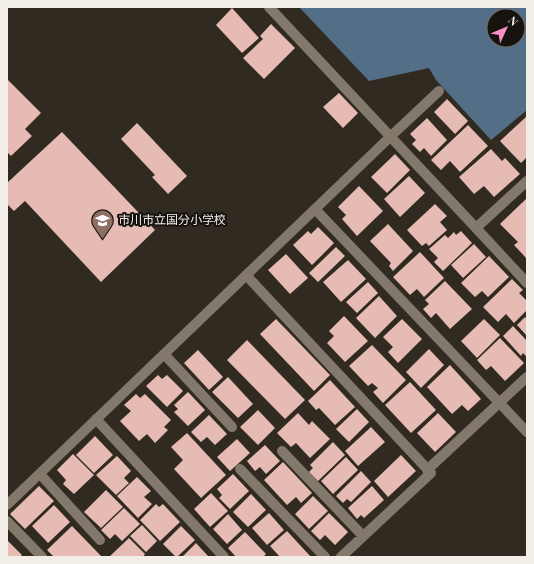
<svg xmlns="http://www.w3.org/2000/svg" width="534" height="564" font-family="'Playfair Display','Noto Sans JP',serif">
  <rect width="100%" height="100%" fill="#312a21"/>
  <path fill="#536e87" fill-rule="evenodd" d="M 299,7 L 527,7 L 527,110 L 491,140 L 436,80 L 429,68 L 369,81 ZM 494,16 L 518,16 L 518,40 L 494,40 Z"/>
  <path fill="#e6bbb3" d="M 232,8 L 259,38 L 242,53 L 216,25 Z
    M 271,24 L 295,48 L 264,79 L 243,58 L 263,39 L 260,36 Z
    M 8,80 L 41,113 L 25,129 L 32,136 L 11,156 L 7,152 L 7,81 Z
    M 339,93 L 358,113 L 343,128 L 323,107 Z
    M 447,99 L 468,121 L 455,134 L 434,112 Z
    M 526,117 L 527,157 L 521,163 L 500,141 Z
    M 427,118 L 447,140 L 431,156 L 424,148 L 420,152 L 412,144 L 416,140 L 410,134 Z
    M 137,123 L 187,176 L 168,194 L 152,177 L 155,175 L 121,139 Z
    M 468,125 L 488,146 L 460,172 L 450,161 L 441,170 L 431,160 Z
    M 62,132 L 155,230 L 101,282 L 25,201 L 14,211 L 7,204 L 7,183 Z
    M 491,149 L 502,161 L 505,158 L 520,174 L 494,197 L 484,186 L 474,194 L 459,177 Z
    M 395,154 L 410,170 L 387,193 L 371,177 Z
    M 409,176 L 425,193 L 400,217 L 384,199 Z
    M 359,186 L 383,211 L 357,236 L 342,219 L 346,215 L 338,207 Z
    M 527,198 L 527,259 L 514,245 L 518,242 L 500,224 Z
    M 435,204 L 447,216 L 440,222 L 447,230 L 429,246 L 426,243 L 422,246 L 407,230 Z
    M 388,224 L 413,251 L 393,271 L 389,266 L 391,263 L 370,241 Z
    M 318,227 L 334,243 L 312,265 L 293,245 L 308,231 L 311,234 Z
    M 461,231 L 472,243 L 443,271 L 434,262 L 438,258 L 429,249 L 445,235 L 448,238 L 454,232 L 456,235 Z
    M 474,244 L 486,257 L 463,278 L 451,265 Z
    M 336,247 L 345,256 L 318,282 L 309,273 Z
    M 420,252 L 444,278 L 424,297 L 417,289 L 410,295 L 393,277 Z
    M 286,254 L 308,278 L 290,294 L 268,270 Z
    M 489,256 L 509,277 L 488,297 L 482,291 L 475,297 L 461,283 Z
    M 348,260 L 366,279 L 341,302 L 323,282 Z
    M 512,279 L 523,290 L 519,293 L 527,301 L 527,310 L 514,323 L 506,314 L 498,322 L 483,307 Z
    M 445,281 L 472,309 L 450,329 L 436,313 L 431,318 L 423,309 L 429,304 L 425,300 Z
    M 368,282 L 378,293 L 357,313 L 346,302 Z
    M 379,296 L 397,316 L 375,338 L 356,318 Z
    M 344,316 L 368,341 L 345,362 L 327,343 L 334,336 L 329,331 Z
    M 525,317 L 527,320 L 527,336 L 517,325 Z
    M 276,319 L 330,375 L 314,391 L 260,334 Z
    M 402,319 L 422,339 L 398,363 L 388,352 L 393,347 L 383,337 Z
    M 484,319 L 500,335 L 477,358 L 461,341 Z
    M 513,326 L 527,341 L 527,357 L 523,353 L 521,356 L 503,336 Z
    M 500,338 L 524,363 L 505,381 L 491,366 L 486,370 L 477,360 Z
    M 247,340 L 305,400 L 285,419 L 227,360 Z
    M 372,345 L 406,380 L 383,403 L 373,392 L 378,388 L 372,383 L 368,386 L 349,366 Z
    M 429,349 L 444,365 L 421,388 L 406,372 Z
    M 198,350 L 223,377 L 209,390 L 184,363 Z
    M 450,365 L 481,399 L 468,411 L 462,405 L 452,414 L 427,387 Z
    M 158,375 L 162,379 L 167,375 L 183,391 L 167,407 L 146,386 Z
    M 228,377 L 253,404 L 238,418 L 212,392 Z
    M 330,380 L 355,407 L 335,425 L 319,408 L 316,410 L 308,401 Z
    M 410,382 L 436,410 L 411,433 L 385,405 Z
    M 188,392 L 205,410 L 188,426 L 174,412 L 178,409 L 174,405 Z
    M 136,394 L 140,398 L 145,394 L 171,420 L 164,427 L 168,430 L 155,443 L 147,434 L 139,441 L 120,421 L 131,411 L 124,405 Z
    M 357,409 L 369,422 L 349,442 L 336,429 Z
    M 258,410 L 275,428 L 258,445 L 240,427 Z
    M 298,413 L 309,425 L 312,421 L 330,439 L 310,458 L 296,443 L 291,447 L 277,433 Z
    M 438,413 L 456,432 L 435,452 L 417,433 Z
    M 209,415 L 227,434 L 215,445 L 207,437 L 201,442 L 191,432 Z
    M 371,427 L 385,442 L 358,466 L 345,451 Z
    M 187,433 L 226,475 L 201,498 L 174,469 L 183,460 L 171,447 Z
    M 95,436 L 113,455 L 94,473 L 76,455 Z
    M 237,439 L 250,453 L 230,471 L 217,457 Z
    M 333,442 L 345,455 L 318,481 L 309,472 L 313,468 L 310,465 Z
    M 265,445 L 280,461 L 266,474 L 260,467 L 255,471 L 247,461 Z
    M 73,454 L 94,475 L 74,494 L 63,484 L 66,480 L 57,470 Z
    M 401,455 L 416,471 L 388,497 L 374,481 Z
    M 117,456 L 131,471 L 124,478 L 129,483 L 116,495 L 96,475 Z
    M 346,457 L 358,470 L 333,494 L 321,481 Z
    M 283,462 L 312,493 L 301,503 L 296,497 L 287,505 L 264,480 Z
    M 361,471 L 371,482 L 351,502 L 347,499 L 343,503 L 336,496 Z
    M 233,474 L 249,491 L 230,509 L 219,498 L 222,495 L 217,489 Z
    M 137,477 L 151,491 L 144,497 L 152,504 L 138,518 L 117,496 Z
    M 39,486 L 54,501 L 25,529 L 10,514 Z
    M 372,486 L 384,500 L 364,518 L 361,515 L 357,519 L 348,508 Z
    M 106,490 L 123,507 L 101,528 L 84,512 Z
    M 211,493 L 228,511 L 210,527 L 194,509 Z
    M 251,494 L 266,510 L 248,527 L 233,512 Z
    M 313,496 L 328,511 L 309,529 L 295,514 Z
    M 156,504 L 159,507 L 163,504 L 180,522 L 160,541 L 140,520 Z
    M 54,505 L 70,522 L 48,543 L 32,526 Z
    M 124,508 L 140,524 L 122,541 L 115,534 L 110,539 L 101,530 Z
    M 269,513 L 284,530 L 267,545 L 252,528 Z
    M 329,513 L 348,532 L 335,545 L 325,535 L 320,540 L 311,531 Z
    M 228,514 L 242,530 L 227,544 L 213,529 Z
    M 142,525 L 157,541 L 146,552 L 130,536 Z
    M 72,526 L 102,557 L 54,557 L 47,550 Z
    M 181,526 L 195,540 L 177,557 L 176,557 L 163,544 Z
    M 287,531 L 311,557 L 280,557 L 270,546 Z
    M 245,532 L 266,554 L 263,557 L 236,557 L 228,548 Z
    M 129,538 L 145,554 L 143,557 L 109,557 Z
    M 7,540 L 22,555 L 20,557 L 7,557 Z
    M 196,543 L 208,556 L 207,557 L 182,557 Z"/>
  <g fill="none" stroke-linecap="round" stroke-linejoin="round">
    <path stroke="#82796c" stroke-width="10" d="M 269,7 L 476,228 L 527,283
      M 315,209 L 527,432
      M 476,228 L 527,181
      M 246,275 L 431,473 L 341,557
      M 164,354 L 232,427
      M 96,419 L 224,557
      M 282,451 L 363,536
      M 240,469 L 325,557
      M 427,470 L 527,377
      M 40,474 L 100,540
      M 7,505 L 390,137 L 439,91
      M 7,521 L 42,557"/>
  </g>
  <defs>
    <symbol id="school-pin" viewBox="-11 -11 22 30"><path d="M0 17L-7.5 6A9.5 9.5 0 1 1 7.5 6Z" fill="#8d6e63" stroke="#16130f"/><path d="M0-5L7-2L0 1L-7-2ZM-4 1L0 2.5L4 1V4Q0 6-4 4Z" fill="#fff"/></symbol>
  </defs>
  <g fill-rule="evenodd">
    <use href="#school-pin" x="90" y="208" width="25" height="34"/>
  </g>
  <g text-anchor="middle" stroke-width="4" stroke-linejoin="round" paint-order="stroke">
    <g font-size="12" fill="#f4eee9" stroke="#16130f" text-anchor="start">
      <text x="118" y="224">市川市立国分小学校</text>
    </g>
  </g>
  <rect width="534" height="564" fill="none" stroke="#f4eee9" stroke-width="16"/>
  <g transform="translate(506 28) rotate(46)"><circle r="19" fill="#16130f" stroke="#6f6b66"/>
  <path d="M0-3L7 15L0 10L-7 15Z" fill="#fa8fc8"/>
  <text y="-6" font-size="11" font-weight="bold" text-anchor="middle" fill="#f4eee9">N</text>
  </g>
</svg>
